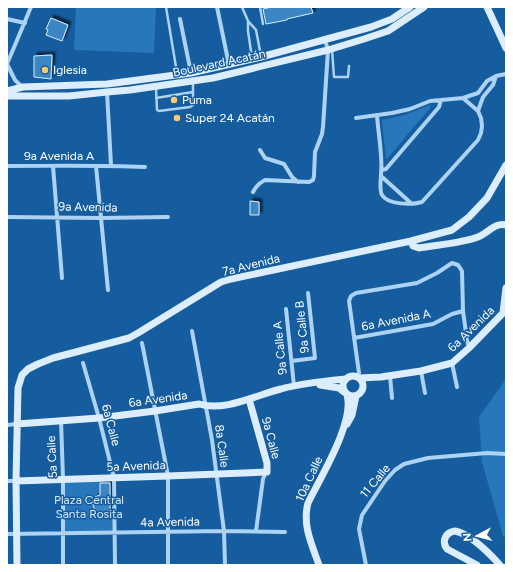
<svg xmlns="http://www.w3.org/2000/svg" width="513" height="572" font-family="Figtree,sans-serif">
  <defs>
    <filter id="shadow"><feDropShadow dx="3" dy="-3" stdDeviation="1" flood-color="#0009"/></filter>
  </defs>
  <rect width="100%" height="100%" fill="#155d9e"/>
  <path fill="#2877bb" d="M 76,7 L 156,7 L 154,53 L 74,50 Z
    M 430,105 L 430,108 L 387,159 L 386,159 L 382,120 L 405,115 Z
    M 506,379 L 506,538 L 503,536 L 482,462 L 479,417 Z
    M 114,478 L 114,533 L 63,535 L 63,479 Z"/>
  <path fill="#3d86c4" stroke="#d5eafd" filter="url(#shadow)" d="M 272,7 L 311,7 L 313,13 L 287,19 L 287,20 L 266,24 L 263,9 Z
    M 51,18 L 68,25 L 62,41 L 46,35 L 48,30 L 46,29 Z
    M 52,55 L 51,79 L 34,77 L 34,56 Z
    M 250,201 L 259,202 L 259,215 L 250,215 Z
    M 100,483 L 110,483 L 110,511 L 96,515 L 92,501 L 96,500 L 95,497 L 100,495 Z"/>
  <g fill="none" stroke-linecap="round" stroke-linejoin="round">
    <path stroke="#acd3f3" stroke-width="2.5" d="M 166,7 L 177,73
      M 242,7 L 248,21 L 256,30 L 261,56
      M 260,7 L 263,24
      M 248,22 L 248,31 L 252,58
      M 332,49 L 334,77 L 348,77 L 349,66
      M 156,88 L 157,110 L 159,111 L 190,107 L 193,105 L 193,82
      M 156,98 L 193,92"/>
    <path stroke="#acd3f3" stroke-width="4" d="M 217,7 L 229,65
      M 7,19 L 25,23
      M 180,19 L 191,73
      M 7,64 L 31,7
      M 7,64 L 15,80 L 22,87
      M 107,92 L 111,165
      M 478,111 L 483,97 L 493,85 L 496,76
      M 377,115 C 378,133 383,156 381,174 C 381,180 379,189 382,195 C 388,205 412,205 422,202 L 478,140 L 481,133 L 482,126 L 481,118 L 478,111 L 463,98
      M 356,118 L 392,113 L 410,109 L 430,101 L 463,98 L 478,93 L 487,81 L 496,76 L 506,74
      M 260,150 L 265,158 L 284,164 L 292,177 L 298,182
      M 7,166 C 53,166 99,165 145,167
      M 53,166 L 62,278
      M 96,166 L 108,290
      M 382,170 L 386,169 L 439,107 L 441,100
      M 381,176 L 412,204
      M 253,192 C 256,186 259,183 265,180 L 309,182 L 313,180 L 314,176 L 315,152 L 322,134 L 323,127 L 328,50 L 325,40
      M 7,217 L 101,218 L 168,217
      M 286,309 L 294,386
      M 192,331 L 212,440 L 224,531 L 225,565
      M 354,338 L 433,324 L 452,314 L 463,311
      M 142,343 L 168,476 L 168,565
      M 292,361 L 315,358 L 308,293
      M 83,363 L 99,418 L 114,478 L 115,565
      M 452,363 L 457,387
      M 421,371 L 425,393
      M 359,373 L 349,301 L 351,296 L 356,293 L 417,283 L 437,273 L 452,263 L 458,265 L 462,271 L 463,311 L 467,340 L 469,348
      M 390,376 L 392,398
      M 61,420 L 63,479 L 63,565
      M 7,425 L 17,424
      M 7,481 L 16,481
      M 256,531 L 263,479 L 266,472
      M 7,534 L 224,531 L 285,532
      M 366,565 L 359,529 L 362,515 L 385,481 L 395,470 L 404,464 L 428,458 L 487,453 L 506,454"/>
    <path stroke="#dcedfd" stroke-width="7" d="M 487,7 L 506,48
      M 7,91 L 23,87 L 107,84 L 191,73 L 261,57 L 371,27 L 392,19 L 410,7
      M 7,96 L 69,96 L 107,92 L 130,90 L 213,78 L 328,50 L 364,39 L 388,31 L 424,7
      M 411,241 L 413,246 L 419,248 C 436,245 463,243 478,237 C 488,233 495,222 506,225
      M343 386a10 10 0 1 1 20 0a10 10 0 1 1-20 0Z
      M 359,378 L 381,377 L 421,371 L 452,363 L 469,348 L 503,313 L 506,288
      M 320,385 L 339,388 L 344,392
      M 17,424 L 99,418 L 155,411 L 199,404 C 225,412 256,395 281,389 C 302,383 324,381 345,379
      M 347,424 L 352,415 L 356,396
      M 16,481 L 168,476 L 267,472 L 267,463 L 249,399
      M 17,565 L 16,481 L 18,388 L 22,375 L 28,369 L 38,364 L 53,358 L 129,338 L 138,333 L 221,282 L 231,279 L 411,241 L 452,230 L 469,217 L 487,198 L 506,165
      M 319,565 C 312,545 302,525 308,503 C 320,478 355,422 347,395
      M 477,565 L 447,549 C 441,541 446,532 455,531 C 471,534 490,554 500,565"/>
  </g>
  <g fill="#ffc96f" stroke="#155d9e" stroke-width="1.5">
    <circle cx="45" cy="70" r="4"/>
    <circle cx="174" cy="100" r="4"/>
    <circle cx="177" cy="118" r="4"/>
  </g>
  <g text-anchor="middle" stroke-width="3" stroke-linejoin="round" paint-order="stroke">
    <g font-size="12" fill="#fff" stroke="#155d9e">
      <text transform="translate(219 63) rotate(-12)" y="4">Boulevard Acatán</text>
      <text x="59" y="160">9a Avenida A</text>
      <text transform="translate(88 207) rotate(1)" y="4">9a Avenida</text>
      <text transform="translate(251 265) rotate(-14)" y="4">7a Avenida</text>
      <text transform="translate(396 320) rotate(-11)" y="4">6a Avenida A</text>
      <text transform="translate(302 327) rotate(-96)" y="4">9a Calle B</text>
      <text transform="translate(471 329) rotate(-44)" y="4">6a Avenida</text>
      <text transform="translate(280 348) rotate(-96)" y="4">9a Calle A</text>
      <text transform="translate(158 399) rotate(-8)" y="4">6a Avenida</text>
      <text transform="translate(111 425) rotate(75)" y="4">6a Calle</text>
      <text transform="translate(271 438) rotate(75)" y="4">9a Calle</text>
      <text transform="translate(222 446) rotate(82)" y="4">8a Calle</text>
      <text transform="translate(52 457) rotate(-93)" y="4">5a Calle</text>
      <text transform="translate(136 466) rotate(-2)" y="4">5a Avenida</text>
      <text transform="translate(309 479) rotate(-65)" y="4">10a Calle</text>
      <text transform="translate(375 481) rotate(-50)" y="4">11 Calle</text>
      <text transform="translate(170 522) rotate(-1)" y="4">4a Avenida</text>
    </g>
    <g font-size="12" fill="#fff" stroke="#155d9e" text-anchor="start">
      <text x="53" y="74">Iglesia</text>
      <text x="182" y="104">Puma</text>
      <text x="185" y="122">Super 24 Acatán</text>
    </g>
    <g font-size="12" fill="#d5eafd" stroke="#155d9e">
      <text x="89" y="504">Plaza Central<tspan x="89" dy="14">Santa Rosita</tspan></text>
    </g>
  </g>
  <rect width="513" height="572" fill="none" stroke="#ffffff" stroke-width="16"/>
  <g transform="translate(477 536) rotate(263)" stroke="#155d9e" stroke-width="3" paint-order="stroke">
  <path d="M0-3L7 15L0 10L-7 15Z" fill="#ffffff"/>
  <text y="-6" font-size="11" font-weight="bold" text-anchor="middle" fill="#ffffff">N</text>
  </g>
</svg>
